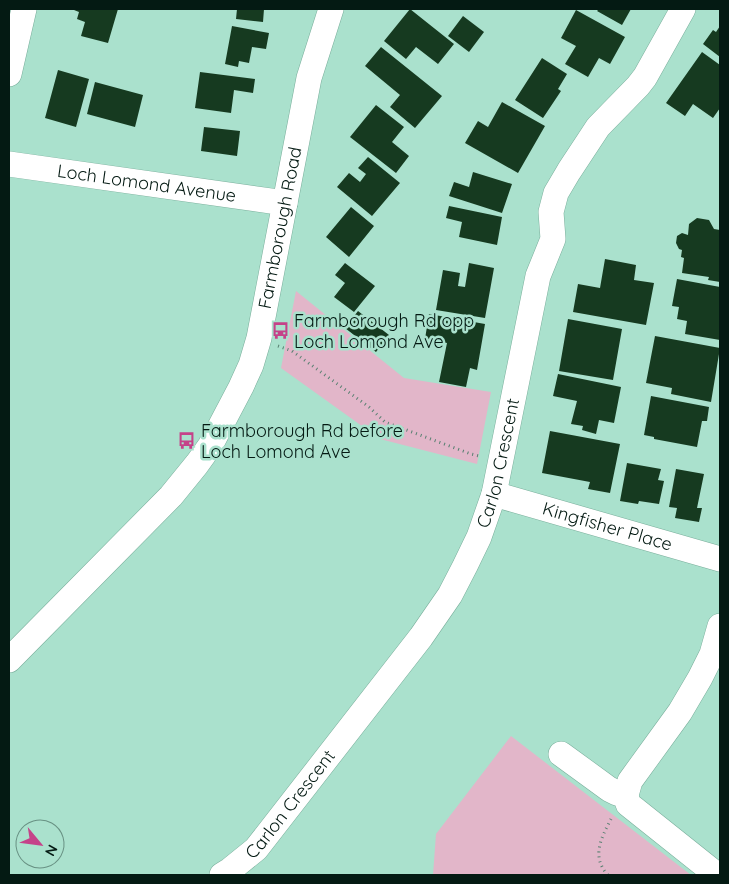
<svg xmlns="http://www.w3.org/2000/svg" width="729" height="884" font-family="Quicksand,sans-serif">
  <rect width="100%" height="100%" fill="#aae1cd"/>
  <path fill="#e2b6c9" d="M 296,291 L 404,378 L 491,392 L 477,464 L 380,439 L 281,368 Z
    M 511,736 L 691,875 L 433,875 L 436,834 Z"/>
  <path fill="#163a20" d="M 75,9 L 118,9 L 108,43 L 81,36 L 85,22 L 77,19 L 79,12 L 74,10 Z
    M 237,9 L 264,9 L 263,22 L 236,19 Z
    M 410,9 L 454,44 L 438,64 L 416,47 L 406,59 L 384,41 Z
    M 599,9 L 631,9 L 622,25 L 597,11 Z
    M 576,10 L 625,37 L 610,64 L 599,58 L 588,77 L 565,64 L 576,46 L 561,38 Z
    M 463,16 L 484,32 L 469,52 L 448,36 Z
    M 232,26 L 269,33 L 266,49 L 252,47 L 249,63 L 239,61 L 238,67 L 225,64 Z
    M 720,26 L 720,57 L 703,44 L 713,30 L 716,32 Z
    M 381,47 L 442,96 L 415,128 L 390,107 L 400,95 L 365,66 Z
    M 702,52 L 720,65 L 720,108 L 713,118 L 693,104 L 685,116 L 666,103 Z
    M 542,58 L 567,74 L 558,89 L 561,91 L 543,118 L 515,100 Z
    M 58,70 L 89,79 L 76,127 L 45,118 Z
    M 200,72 L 255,79 L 253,93 L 234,90 L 231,113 L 195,108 Z
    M 95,82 L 143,95 L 135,127 L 87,114 Z
    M 502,102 L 545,126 L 518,173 L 465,143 L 478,121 L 488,127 Z
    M 376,105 L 404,127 L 392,142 L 409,156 L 396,173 L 350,137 Z
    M 204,127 L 240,131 L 237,156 L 201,151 Z
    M 368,157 L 400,183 L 372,216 L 337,187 L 349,173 L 360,182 L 366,174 L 358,168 Z
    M 473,172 L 512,184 L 502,213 L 449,196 L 454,182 L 469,187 Z
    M 449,206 L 502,217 L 497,245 L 459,237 L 462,222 L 446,218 Z
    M 351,207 L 374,226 L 349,257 L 326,237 Z
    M 697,218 L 709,220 L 714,229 L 720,230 L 720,282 L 708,280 L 709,277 L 682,273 L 684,258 L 681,257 L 682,250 L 679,249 L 676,243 L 677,236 L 682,233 L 688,235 L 689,224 Z
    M 605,259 L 636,265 L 634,280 L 654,283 L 646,325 L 573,312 L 578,284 L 600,288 Z
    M 345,263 L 375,286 L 354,312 L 334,297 L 345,283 L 335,275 Z
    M 469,263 L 494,268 L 485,318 L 436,310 L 443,270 L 460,273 L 458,286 L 465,287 Z
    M 677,279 L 720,287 L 720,340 L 685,334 L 687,321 L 677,319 L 679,307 L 672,306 Z
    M 358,311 L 389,335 L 376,352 L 345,328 Z
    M 429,314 L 485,324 L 477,370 L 470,368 L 466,387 L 439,382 L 447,343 L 425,339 Z
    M 568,319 L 622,329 L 613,380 L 559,371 Z
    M 655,336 L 720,348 L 711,402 L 671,394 L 672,388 L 646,383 Z
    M 558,374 L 621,387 L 614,423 L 599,420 L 596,434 L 582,430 L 583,426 L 571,424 L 577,401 L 553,396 Z
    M 651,396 L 709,407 L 707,421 L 702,421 L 697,447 L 654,439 L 654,437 L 644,435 Z
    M 550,431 L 620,444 L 610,493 L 588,489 L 590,482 L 542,473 Z
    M 627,463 L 661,469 L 658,480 L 664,481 L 659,504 L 639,501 L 638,504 L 620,501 Z
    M 676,469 L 704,474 L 697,508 L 702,508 L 699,522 L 675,518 L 677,508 L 669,507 Z"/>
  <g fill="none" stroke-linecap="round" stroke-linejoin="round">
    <defs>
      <g id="street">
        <path d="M 9,74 L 24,9"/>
        <path id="s1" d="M 9,164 L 285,203"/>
        <path id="s2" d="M 494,494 L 720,559"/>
        <path id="s3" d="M 9,660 L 171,496 L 197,464 L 210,446 L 241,387 L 251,365 L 259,338 L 309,78 L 331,9"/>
        <path d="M 561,754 L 609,789 L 617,793 L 626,795"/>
        <path id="s4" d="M 222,875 L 230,870 L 256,849 L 421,637 L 450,595 L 465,566 L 479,537 L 494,494 L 538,276 L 553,239 L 551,212 L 556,193 L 569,171 L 598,127 L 638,86 L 645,77 L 683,9"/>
        <path d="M 717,875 L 628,804 L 626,795 L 630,781 L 680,712 L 700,678 L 712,654 L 720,626"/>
      </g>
    </defs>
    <use href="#street" stroke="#79ae9b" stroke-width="26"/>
    <path stroke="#598072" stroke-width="3" stroke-dasharray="1 4" stroke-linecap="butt" d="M 278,346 L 292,351 L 369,407 L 385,422 L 471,454 L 479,456
      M 608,875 C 591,857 601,838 611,819"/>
    <use href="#street" stroke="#fff" stroke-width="25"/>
  </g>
  <defs>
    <symbol id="bus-bare" viewBox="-9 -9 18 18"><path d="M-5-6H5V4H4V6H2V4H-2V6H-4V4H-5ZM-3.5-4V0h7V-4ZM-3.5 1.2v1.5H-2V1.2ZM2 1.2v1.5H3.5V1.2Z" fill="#c54289" stroke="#aae1cd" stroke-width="2.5" paint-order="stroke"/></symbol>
  </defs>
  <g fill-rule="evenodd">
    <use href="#bus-bare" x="268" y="318" width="25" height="25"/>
    <use href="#bus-bare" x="174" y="428" width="25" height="25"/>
  </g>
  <g text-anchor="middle" stroke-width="5" stroke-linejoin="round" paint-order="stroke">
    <g font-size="18" fill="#041a13" stroke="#aae1cd">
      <text dy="6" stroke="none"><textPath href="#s1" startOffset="139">Loch Lomond Avenue</textPath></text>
      <text dy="6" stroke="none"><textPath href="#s3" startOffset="525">Farmborough Road</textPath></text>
      <text dy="6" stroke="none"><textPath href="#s4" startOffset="504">Carlon Crescent</textPath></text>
      <text dy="6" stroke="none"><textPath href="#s2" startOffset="118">Kingfisher Place</textPath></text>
      <text dy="6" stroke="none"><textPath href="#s4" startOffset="99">Carlon Crescent</textPath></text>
    </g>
    <g font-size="18" fill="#041a13" stroke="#aae1cd" text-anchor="start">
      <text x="294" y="327">Farmborough Rd opp<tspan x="294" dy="21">Loch Lomond Ave</tspan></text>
      <text x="201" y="437">Farmborough Rd before<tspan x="201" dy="21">Loch Lomond Ave</tspan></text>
    </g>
  </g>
  <rect width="729" height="884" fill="none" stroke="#041a13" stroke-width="20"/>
  <g transform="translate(40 844) rotate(119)"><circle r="24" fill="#aae1cd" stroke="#689183"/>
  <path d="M0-4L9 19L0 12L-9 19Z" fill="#c54289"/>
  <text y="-8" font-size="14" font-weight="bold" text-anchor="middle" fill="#041a13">N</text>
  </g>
</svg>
